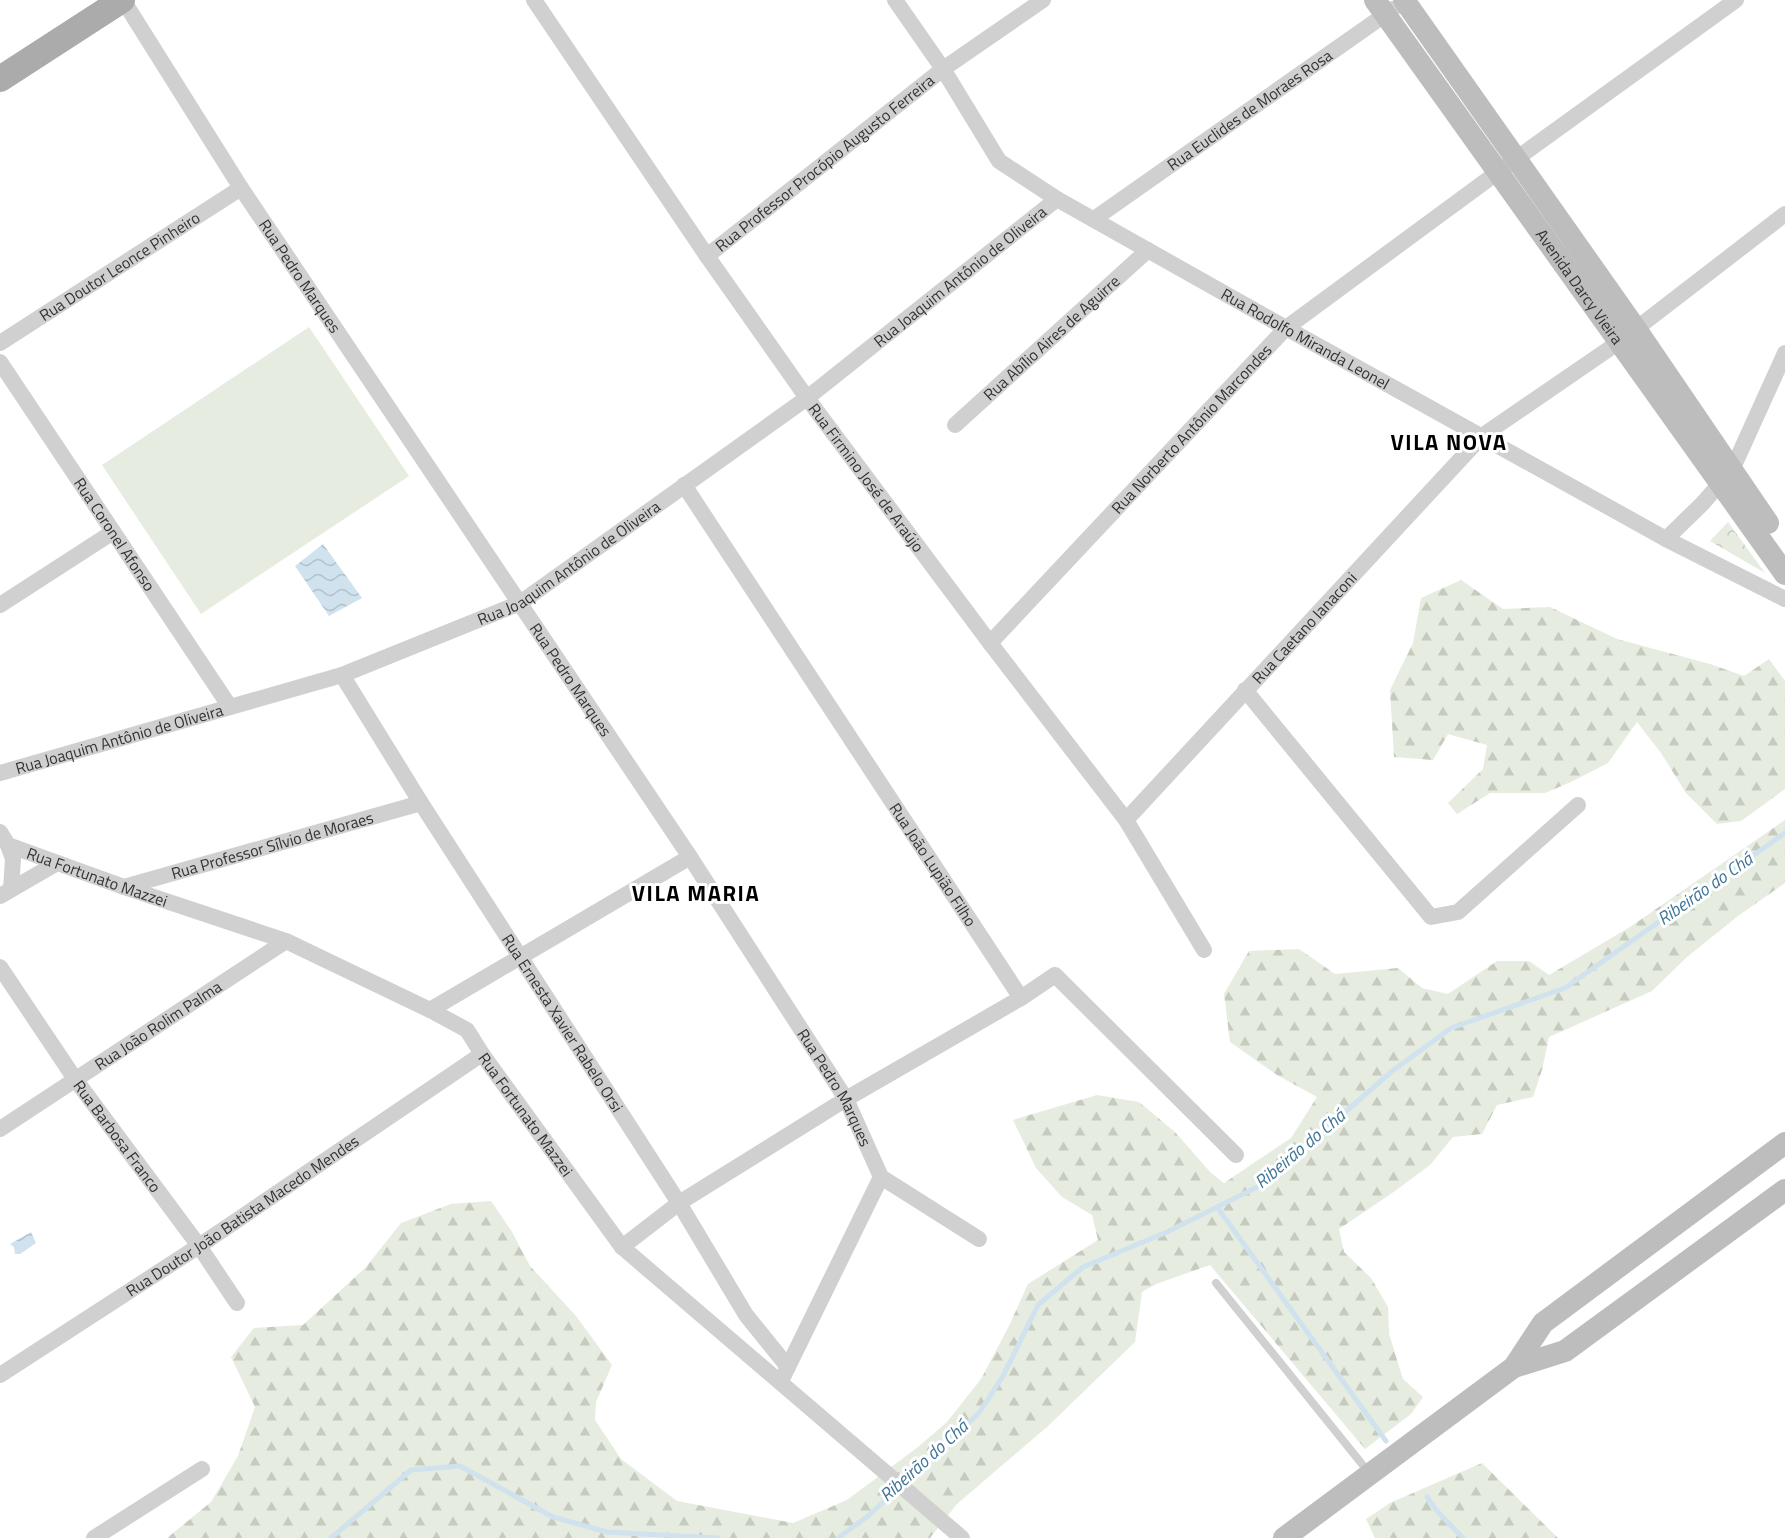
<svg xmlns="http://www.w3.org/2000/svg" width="1785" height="1538" font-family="'Titillium Web',sans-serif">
  <defs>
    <pattern id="forest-firs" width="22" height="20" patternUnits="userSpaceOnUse" patternTransform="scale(1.5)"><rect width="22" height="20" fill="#e6ecdf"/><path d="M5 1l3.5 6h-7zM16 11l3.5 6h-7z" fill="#c6cbc0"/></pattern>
    <pattern id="park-crowns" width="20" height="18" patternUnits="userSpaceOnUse" patternTransform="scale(1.5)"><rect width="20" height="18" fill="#e6ecdf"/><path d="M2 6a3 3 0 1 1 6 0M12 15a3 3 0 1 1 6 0" fill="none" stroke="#c6cbc0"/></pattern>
    <pattern id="water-waves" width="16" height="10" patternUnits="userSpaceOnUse" patternTransform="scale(1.5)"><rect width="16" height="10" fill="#cfe2ee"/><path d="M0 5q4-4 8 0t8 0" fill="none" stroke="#b2c2cd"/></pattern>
  </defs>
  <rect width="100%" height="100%" fill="#fff"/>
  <path fill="#e6ecdf" d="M 309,327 L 409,476 L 201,614 L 102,465 Z"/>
  <path fill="url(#forest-firs)" d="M 1461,580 L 1503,609 L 1550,607 L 1617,639 L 1710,664 L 1744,676 L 1769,659 L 1785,681 L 1785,789 L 1741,821 L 1717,824 L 1686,793 L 1661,753 L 1637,722 L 1608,763 L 1573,781 L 1545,793 L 1490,793 L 1457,814 L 1448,803 L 1483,769 L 1487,745 L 1448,734 L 1433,760 L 1394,757 L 1390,690 L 1413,643 L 1421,598 Z
    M 1785,820 L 1785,883 L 1738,916 L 1687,957 L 1652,991 L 1549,1037 L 1542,1070 L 1533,1097 L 1497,1105 L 1482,1134 L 1453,1137 L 1430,1165 L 1395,1191 L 1339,1229 L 1344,1252 L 1371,1278 L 1388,1307 L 1389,1334 L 1403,1379 L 1423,1397 L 1411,1414 L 1365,1449 L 1210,1265 L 1156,1284 L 1142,1292 L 1135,1342 L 1047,1427 L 957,1504 L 930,1538 L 167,1538 L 211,1502 L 238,1456 L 255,1407 L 231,1357 L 254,1328 L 303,1325 L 366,1267 L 401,1223 L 451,1204 L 491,1201 L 512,1232 L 530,1266 L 576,1316 L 612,1365 L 596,1402 L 595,1420 L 621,1459 L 677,1501 L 793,1523 L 847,1500 L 918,1447 L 947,1422 L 981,1379 L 1009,1326 L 1028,1284 L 1098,1240 L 1092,1215 L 1062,1197 L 1036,1168 L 1013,1120 L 1097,1095 L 1139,1102 L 1175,1132 L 1210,1172 L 1224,1183 L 1291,1138 L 1317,1097 L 1277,1075 L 1230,1042 L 1224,994 L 1249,951 L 1299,949 L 1335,974 L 1398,968 L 1422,988 L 1448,994 L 1497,961 L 1529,961 L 1549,975 L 1630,927 Z
    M 1482,1463 L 1558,1538 L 1375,1538 L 1366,1519 L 1390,1503 Z"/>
  <path fill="url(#park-crowns)" d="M 1728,522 L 1765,573 L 1710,541 Z"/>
  <path fill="url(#water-waves)" d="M 323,544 L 362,598 L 329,616 L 295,566 Z
    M 31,1232 L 36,1243 L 20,1254 L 15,1254 L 14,1247 L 10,1244 Z"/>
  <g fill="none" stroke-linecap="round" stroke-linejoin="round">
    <path stroke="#cfe2ee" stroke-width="5" d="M 1217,1207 L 1386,1441
      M 1427,1497 L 1436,1510 L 1463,1538
      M 331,1538 L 411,1470 L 460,1466 L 553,1517 L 607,1532 L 718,1538
      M 838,1538 L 868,1516 L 979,1413 L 1003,1376 L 1038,1305 L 1083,1267 L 1167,1232 L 1263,1184 L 1391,1072 L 1451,1028 L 1565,988 L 1785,833"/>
    <path stroke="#d0d0d0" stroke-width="8" d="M 1216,1283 L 1370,1474"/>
    <g stroke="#d0d0d0" stroke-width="16">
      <path id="s1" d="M 123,0 L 241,188 L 690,857 L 846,1099 L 881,1177 L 781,1381"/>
      <path id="s2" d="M 534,0 L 707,256 L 807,398 L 990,643 L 1126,820 L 1204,950"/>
      <path id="s3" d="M 895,0 L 943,69 L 999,161 L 1057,199 L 1286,328 L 1666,539 L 1785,599"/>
      <path id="s4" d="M 1094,219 L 1393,9"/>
      <path id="s5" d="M 707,256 L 943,69 L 1043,0"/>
      <path id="s6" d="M 0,343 L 241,188"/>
      <path id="s7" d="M 0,362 L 230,707"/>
      <path id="s8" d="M 955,425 L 1148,250"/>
      <path id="s9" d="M 684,485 L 1021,998 L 1055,975 L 1236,1155"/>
      <path d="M 1666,539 L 1702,504 L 1732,470 L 1785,353"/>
      <path d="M 0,605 L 113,532"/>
      <path id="s10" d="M 990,643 L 1286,328 L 1498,172 L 1736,0"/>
      <path id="s11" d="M 342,675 L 421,803 L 679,1203 L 746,1315 L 788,1367"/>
      <path d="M 1245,690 L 1431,917 L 1458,912 L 1578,805"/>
      <path id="s12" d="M 0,773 L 342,675 L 520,603 L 807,398 L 1057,199"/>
      <path id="s13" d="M 1126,820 L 1482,436 L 1619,342 L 1785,214"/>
      <path id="s14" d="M 0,832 L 8,845 L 124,887 L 286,941 L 430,1010 L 467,1030 L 482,1054 L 622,1247 L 962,1538"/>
      <path d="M 8,845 L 13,859 L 11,889"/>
      <path id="s15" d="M 124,887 L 421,803"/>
      <path d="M 0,896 L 57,863"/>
      <path id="s16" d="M 0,967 L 75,1079 L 199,1246 L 237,1303"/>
      <path d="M 430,1010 L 690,857"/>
      <path id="s17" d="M 0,1129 L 286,941"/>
      <path d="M 881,1177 L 979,1239"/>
      <path d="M 622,1247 L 679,1203 L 846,1099 L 1021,998"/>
      <path id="s18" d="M 0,1375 L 199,1246 L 482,1054"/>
      <path d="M 94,1538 L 202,1469"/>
    </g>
    <g stroke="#bdbdbd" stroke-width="22">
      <path id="s19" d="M 1375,0 L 1785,574"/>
      <path d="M 1404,0 L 1636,329 L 1768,523"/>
      <path d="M 1514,1367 L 1543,1323 L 1785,1143"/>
      <path d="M 1284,1538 L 1514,1367 L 1565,1351 L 1785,1190"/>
    </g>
    <path stroke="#ababab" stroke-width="26" d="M 0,79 L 122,0"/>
  </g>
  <g text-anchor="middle" stroke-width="6" stroke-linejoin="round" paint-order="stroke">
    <g font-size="16" fill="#333" stroke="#fff">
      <text dy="6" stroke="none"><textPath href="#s4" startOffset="190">Rua Euclides de Moraes Rosa</textPath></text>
      <text dy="6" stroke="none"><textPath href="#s5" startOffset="150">Rua Professor Procópio Augusto Ferreira</textPath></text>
      <text dy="6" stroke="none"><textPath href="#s6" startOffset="142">Rua Doutor Leonce Pinheiro</textPath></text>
      <text dy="6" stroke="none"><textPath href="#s1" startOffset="328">Rua Pedro Marques</textPath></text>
      <text dy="6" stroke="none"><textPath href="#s12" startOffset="1096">Rua Joaquim Antônio de Oliveira</textPath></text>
      <text dy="6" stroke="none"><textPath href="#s19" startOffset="352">Avenida Darcy Vieira</textPath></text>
      <text dy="6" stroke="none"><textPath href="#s8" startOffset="130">Rua Abílio Aires de Aguirre</textPath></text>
      <text dy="6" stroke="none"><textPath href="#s3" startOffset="546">Rua Rodolfo Miranda Leonel</textPath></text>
      <text dy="6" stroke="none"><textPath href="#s10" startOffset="294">Rua Norberto Antônio Marcondes</textPath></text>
      <text dy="6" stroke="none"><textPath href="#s2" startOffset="582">Rua Firmino José de Araújo</textPath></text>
      <text dy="6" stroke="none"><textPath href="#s7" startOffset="207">Rua Coronel Afonso</textPath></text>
      <text dy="6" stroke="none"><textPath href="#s12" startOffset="610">Rua Joaquim Antônio de Oliveira</textPath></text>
      <text dy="6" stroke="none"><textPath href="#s13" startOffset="262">Rua Caetano Ianaconi</textPath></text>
      <text dy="6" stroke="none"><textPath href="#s1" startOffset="814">Rua Pedro Marques</textPath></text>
      <text dy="6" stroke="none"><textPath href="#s12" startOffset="124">Rua Joaquim Antônio de Oliveira</textPath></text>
      <text dy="6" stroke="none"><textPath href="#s15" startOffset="154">Rua Professor Sílvio de Moraes</textPath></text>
      <text dy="6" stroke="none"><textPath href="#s9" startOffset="454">Rua João Lupião Filho</textPath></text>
      <text dy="6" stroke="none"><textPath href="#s14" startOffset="110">Rua Fortunato Mazzei</textPath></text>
      <text dy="6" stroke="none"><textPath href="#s11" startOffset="412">Rua Ernesta Xavier Rabelo Orsi</textPath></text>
      <text dy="6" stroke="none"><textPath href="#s17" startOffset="189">Rua João Rolim Palma</textPath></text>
      <text dy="6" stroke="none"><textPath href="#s1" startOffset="1300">Rua Pedro Marques</textPath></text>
      <text dy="6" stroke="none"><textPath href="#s14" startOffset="614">Rua Fortunato Mazzei</textPath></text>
      <text dy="6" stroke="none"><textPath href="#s16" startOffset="206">Rua Barbosa Franco</textPath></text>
      <text dy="6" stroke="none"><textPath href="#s18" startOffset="290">Rua Doutor João Batista Macedo Mendes</textPath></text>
    </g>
    <g font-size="18" font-style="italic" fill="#3f7597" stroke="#fff">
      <text transform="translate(1705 889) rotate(-35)" y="6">Ribeirão do Chá</text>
      <text transform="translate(1300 1149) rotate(-40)" y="6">Ribeirão do Chá</text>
      <text transform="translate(924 1461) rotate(-42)" y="6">Ribeirão do Chá</text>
    </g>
    <g font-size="22" font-weight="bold" letter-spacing="1.5" fill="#000" stroke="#fff">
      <text x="1449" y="450">VILA NOVA</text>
      <text x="696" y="901">VILA MARIA</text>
    </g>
  </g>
</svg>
